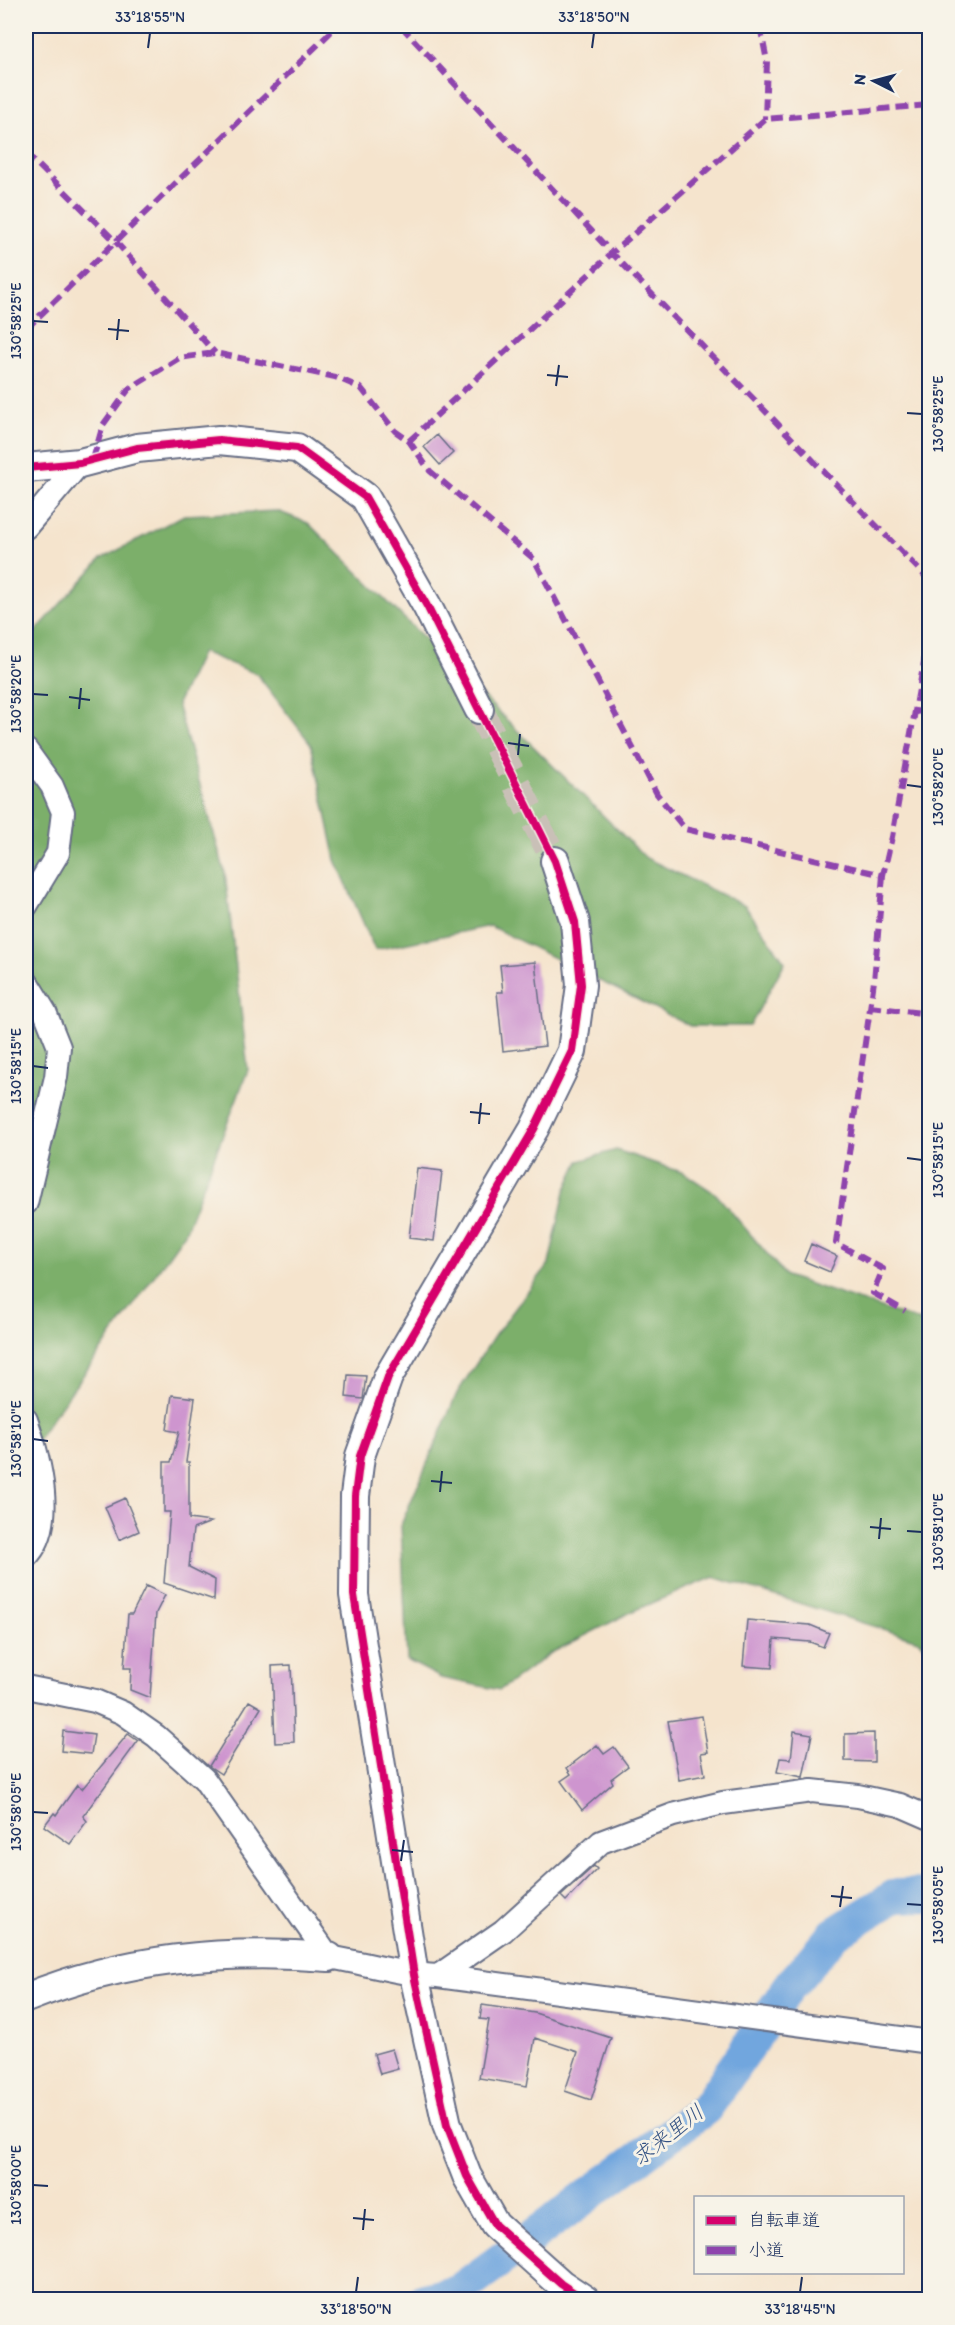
<svg xmlns="http://www.w3.org/2000/svg" width="955" height="2325" font-family="Itim,'Klee One',sans-serif">
  <rect width="100%" height="100%" fill="#f7f3e8"/>
  <filter id="ink" filterUnits="userSpaceOnUse"><feTurbulence type="fractalNoise" baseFrequency=".0167" numOctaves="2"/><feDisplacementMap in="SourceGraphic" scale="12" xChannelSelector="R" yChannelSelector="G"/><feConvolveMatrix kernelMatrix="1 2 1 2 8 2 1 2 1" color-interpolation-filters="sRGB"/></filter>
  <filter id="wash" filterUnits="userSpaceOnUse"><feTurbulence type="fractalNoise" baseFrequency=".008" numOctaves="4" result="noise"/><feDisplacementMap in="SourceGraphic" scale="24" xChannelSelector="R" yChannelSelector="G"/><feGaussianBlur stdDeviation="1.35" result="paint"/><feColorMatrix in="noise" values="0 0 0 0 0 0 0 0 0 0 0 0 0 0 0 0 0 1.4 0 .05"/><feComposite in="paint" operator="in"/></filter>
  <g filter="url(#wash)">
    <rect width="100%" height="100%" fill="#f5e4cd"/>
    <path fill="#7caf6a" stroke="#4c6f64" stroke-width="1.5" d="M 277,511 L 308,523 L 646,858 L 745,906 L 785,962 L 750,1026 L 690,1026 L 490,926 L 375,950 L 336,860 L 311,744 L 257,674 L 202,652 L 177,704 L 225,873 L 248,1070 L 185,1233 L 26,1455 L 26,687 L 33,634 L 101,559 L 184,515 Z
      M 616,1150 L 684,1173 L 716,1194 L 786,1276 L 929,1324 L 929,1653 L 918,1640 L 714,1577 L 635,1610 L 551,1653 L 500,1690 L 441,1678 L 407,1660 L 401,1525 L 457,1393 L 495,1335 L 549,1264 L 565,1191 L 579,1161 Z"/>
    <g fill="none" stroke-linecap="round" stroke-linejoin="round">
      <path stroke="#71a6de" stroke-width="34" d="M 423,2300 L 457,2292 L 706,2108 L 789,1987 L 834,1934 L 895,1896 L 930,1895"/>
    </g>
    <g id="blocks">
      <path fill="#ce95cf" d="M 437,435 L 453,453 L 440,465 L 424,447 Z
        M 535,962 L 545,1046 L 503,1051 L 497,992 L 503,992 L 500,965 Z
        M 417,1168 L 442,1171 L 434,1241 L 409,1238 Z
        M 811,1244 L 837,1256 L 830,1272 L 804,1261 Z
        M 348,1375 L 366,1376 L 363,1399 L 346,1397 Z
        M 172,1395 L 195,1398 L 186,1462 L 189,1462 L 189,1519 L 211,1522 L 193,1529 L 189,1567 L 215,1580 L 214,1600 L 164,1583 L 170,1512 L 164,1512 L 164,1462 L 171,1462 L 179,1432 L 167,1430 Z
        M 125,1498 L 139,1531 L 119,1540 L 105,1507 Z
        M 146,1586 L 165,1595 L 156,1613 L 150,1698 L 130,1690 L 131,1668 L 124,1668 L 128,1614 L 132,1614 Z
        M 747,1620 L 810,1625 L 829,1633 L 823,1647 L 810,1642 L 774,1639 L 772,1668 L 743,1666 Z
        M 291,1665 L 294,1742 L 275,1743 L 272,1666 Z
        M 249,1701 L 261,1708 L 221,1774 L 209,1766 Z
        M 702,1716 L 708,1752 L 701,1753 L 705,1775 L 679,1780 L 668,1721 Z
        M 63,1731 L 94,1735 L 91,1754 L 61,1751 Z
        M 794,1731 L 812,1734 L 803,1777 L 777,1772 L 780,1758 L 791,1759 Z
        M 874,1733 L 874,1762 L 845,1761 L 845,1734 Z
        M 128,1734 L 138,1741 L 83,1816 L 87,1821 L 70,1844 L 44,1826 L 54,1813 L 56,1815 L 77,1785 L 82,1789 Z
        M 597,1745 L 604,1754 L 614,1747 L 628,1766 L 611,1779 L 613,1783 L 582,1810 L 561,1781 L 571,1774 L 567,1768 Z
        M 594,1866 L 597,1869 L 566,1901 L 561,1896 Z
        M 482,2005 L 535,2013 L 611,2038 L 591,2100 L 565,2091 L 578,2052 L 535,2038 L 527,2086 L 479,2078 L 489,2020 L 480,2019 Z
        M 392,2049 L 398,2069 L 380,2074 L 374,2054 Z"/>
    </g>
  </g>
  <g filter="url(#ink)">
    <use href="#blocks" fill-opacity="0" stroke="#676e85" stroke-width="1.5"/>
    <g fill="none" stroke-linecap="round" stroke-linejoin="round">
      <path stroke="#c9c0b7" stroke-width="28" stroke-dasharray="28 14" stroke-linecap="butt" d="M 479,709 L 555,861"/>
      <defs>
        <path id="minor" d="M 26,527 L 80,463
          M 26,750 L 52,786 L 63,812 L 58,853 L 26,906
          M 26,981 L 45,1012 L 59,1047 L 56,1077 L 26,1203
          M 26,1420 C 39,1457 58,1526 26,1557
          M 26,1687 L 95,1701 L 123,1713 L 156,1736 L 204,1779 L 329,1957 C 365,1963 402,1975 438,1976 L 930,2042
          M 438,1976 L 503,1931 L 601,1842 L 673,1815 L 723,1803 L 812,1791 L 858,1796 L 900,1805 L 930,1818"/>
        <path id="tertiary" d="M 26,468 L 80,463 L 137,448 L 219,440 L 297,448 L 365,497 L 427,606 L 479,709
          M 555,861 L 575,922 L 581,985 L 572,1051 L 534,1129 L 388,1377 L 360,1456 L 355,1496 L 354,1595 L 414,1975 L 447,2125 L 467,2176 L 495,2225 L 561,2284 L 585,2300
          M 26,1998 C 124,1958 224,1949 329,1957"/>
      </defs>
      <use href="#minor" stroke="#676e85" stroke-width="26"/>
      <use href="#tertiary" stroke="#676e85" stroke-width="32"/>
      <use href="#minor" stroke="#fff" stroke-width="22"/>
      <use href="#tertiary" stroke="#fff" stroke-width="28"/>
      <path stroke="#8e44ad" stroke-width="6" stroke-dasharray="12 6" stroke-linecap="butt" d="M 401,26 L 612,253 L 930,581
        M 760,26 L 767,61 L 765,119
        M 26,153 L 115,241 L 215,353
        M 26,329 L 337,26
        M 409,441 L 612,253 L 765,119 L 930,105
        M 93,459 L 103,425 L 129,389 L 179,358 L 215,353 L 335,377 L 361,388 L 395,431 L 409,441 L 430,471 L 534,559 L 657,794 L 685,829 L 883,875 L 892,837 L 930,629
        M 915,711 L 930,713
        M 883,875 L 874,981 L 836,1243 L 883,1269 L 873,1293 L 905,1311
        M 870,1007 L 930,1014"/>
      <defs>
        <path id="cycleway" d="M 26,468 L 80,463 L 137,448 L 219,440 L 297,448 L 365,497 L 427,606 L 555,861 L 575,922 L 581,985 L 572,1051 L 534,1129 L 388,1377 L 360,1456 L 355,1496 L 354,1595 L 414,1975 L 447,2125 L 467,2176 L 495,2225 L 561,2284 L 585,2300"/>
      </defs>
      <use href="#cycleway" stroke="#f7f3e8" stroke-width="11"/>
      <use href="#cycleway" stroke="#d6006c" stroke-width="8"/>
    </g>
  </g>
  <path fill="none" stroke="#1b2f5e" stroke-width="2" d="M 148,48 L 150,33M 592,48 L 594,33M 33,321 L 48,322M 108,329 L 129,331M 117,340 L 119,319M 547,375 L 568,377M 556,386 L 559,365M 907,413 L 922,414M 33,694 L 48,695M 69,697 L 90,700M 79,709 L 81,688M 508,743 L 529,746M 518,755 L 520,734M 907,785 L 922,787M 33,1066 L 48,1068M 470,1112 L 490,1114M 479,1124 L 481,1103M 907,1158 L 922,1160M 33,1439 L 48,1441M 431,1481 L 452,1483M 440,1492 L 442,1471M 870,1527 L 891,1529M 907,1531 L 922,1532M 879,1539 L 881,1518M 33,1812 L 48,1813M 392,1850 L 413,1852M 401,1861 L 404,1840M 831,1896 L 852,1898M 907,1904 L 922,1905M 840,1907 L 843,1886M 33,2185 L 48,2186M 353,2218 L 374,2220M 363,2230 L 365,2209M 356,2292 L 358,2277M 800,2292 L 802,2277"/>
  <g text-anchor="middle" stroke-width="6" stroke-linejoin="round" paint-order="stroke">
    <g font-size="21" font-style="italic" fill="#355384" stroke="#f7f3e8">
      <text transform="translate(668 2135) rotate(-38)" y="7">求来里川</text>
    </g>
  </g>
  <rect width="955" height="2325" fill="none" stroke="#f7f3e8" stroke-width="66"/>
  <rect x="694" y="2196" width="210" height="78" fill="#f7f3e8" stroke="#9fa5b1" stroke-width="1.5"/>
  <rect x="706" y="2216" width="30" height="9" fill="#d6006c" stroke="#9fa5b1" stroke-width="1.5"/>
  <text x="748" y="2226" font-size="18" fill="#1b2f5e">自転車道</text>
  <rect x="706" y="2246" width="30" height="9" fill="#8e44ad" stroke="#9fa5b1" stroke-width="1.5"/>
  <text x="748" y="2256" font-size="18" fill="#1b2f5e">小道</text>
  <g transform="translate(874 81) rotate(276)" stroke="#f7f3e8" stroke-width="4.5" paint-order="stroke">
  <path d="M0-4.5L10 22L0 15L-10 22Z" fill="#1b2f5e"/>
  <text y="-9" font-size="16" font-weight="bold" text-anchor="middle" fill="#1b2f5e">N</text>
  </g>
  <rect x="33" y="33" width="889" height="2259" fill="none" stroke="#1b2f5e" stroke-width="2"/>
  <g font-size="15" text-anchor="middle" fill="#1b2f5e">
    <text x="150" y="22">33°18'55"N</text>
    <text x="594" y="22">33°18'50"N</text>
    <text transform="translate(16 321) rotate(-90)" y="5">130°58'25"E</text>
    <text transform="translate(938 414) rotate(-90)" y="5">130°58'25"E</text>
    <text transform="translate(16 694) rotate(-90)" y="5">130°58'20"E</text>
    <text transform="translate(938 787) rotate(-90)" y="5">130°58'20"E</text>
    <text transform="translate(16 1066) rotate(-90)" y="5">130°58'15"E</text>
    <text transform="translate(938 1160) rotate(-90)" y="5">130°58'15"E</text>
    <text transform="translate(16 1439) rotate(-90)" y="5">130°58'10"E</text>
    <text transform="translate(938 1532) rotate(-90)" y="5">130°58'10"E</text>
    <text transform="translate(16 1812) rotate(-90)" y="5">130°58'05"E</text>
    <text transform="translate(938 1905) rotate(-90)" y="5">130°58'05"E</text>
    <text transform="translate(16 2185) rotate(-90)" y="5">130°58'00"E</text>
    <text x="356" y="2314">33°18'50"N</text>
    <text x="800" y="2314">33°18'45"N</text>
  </g>
</svg>
